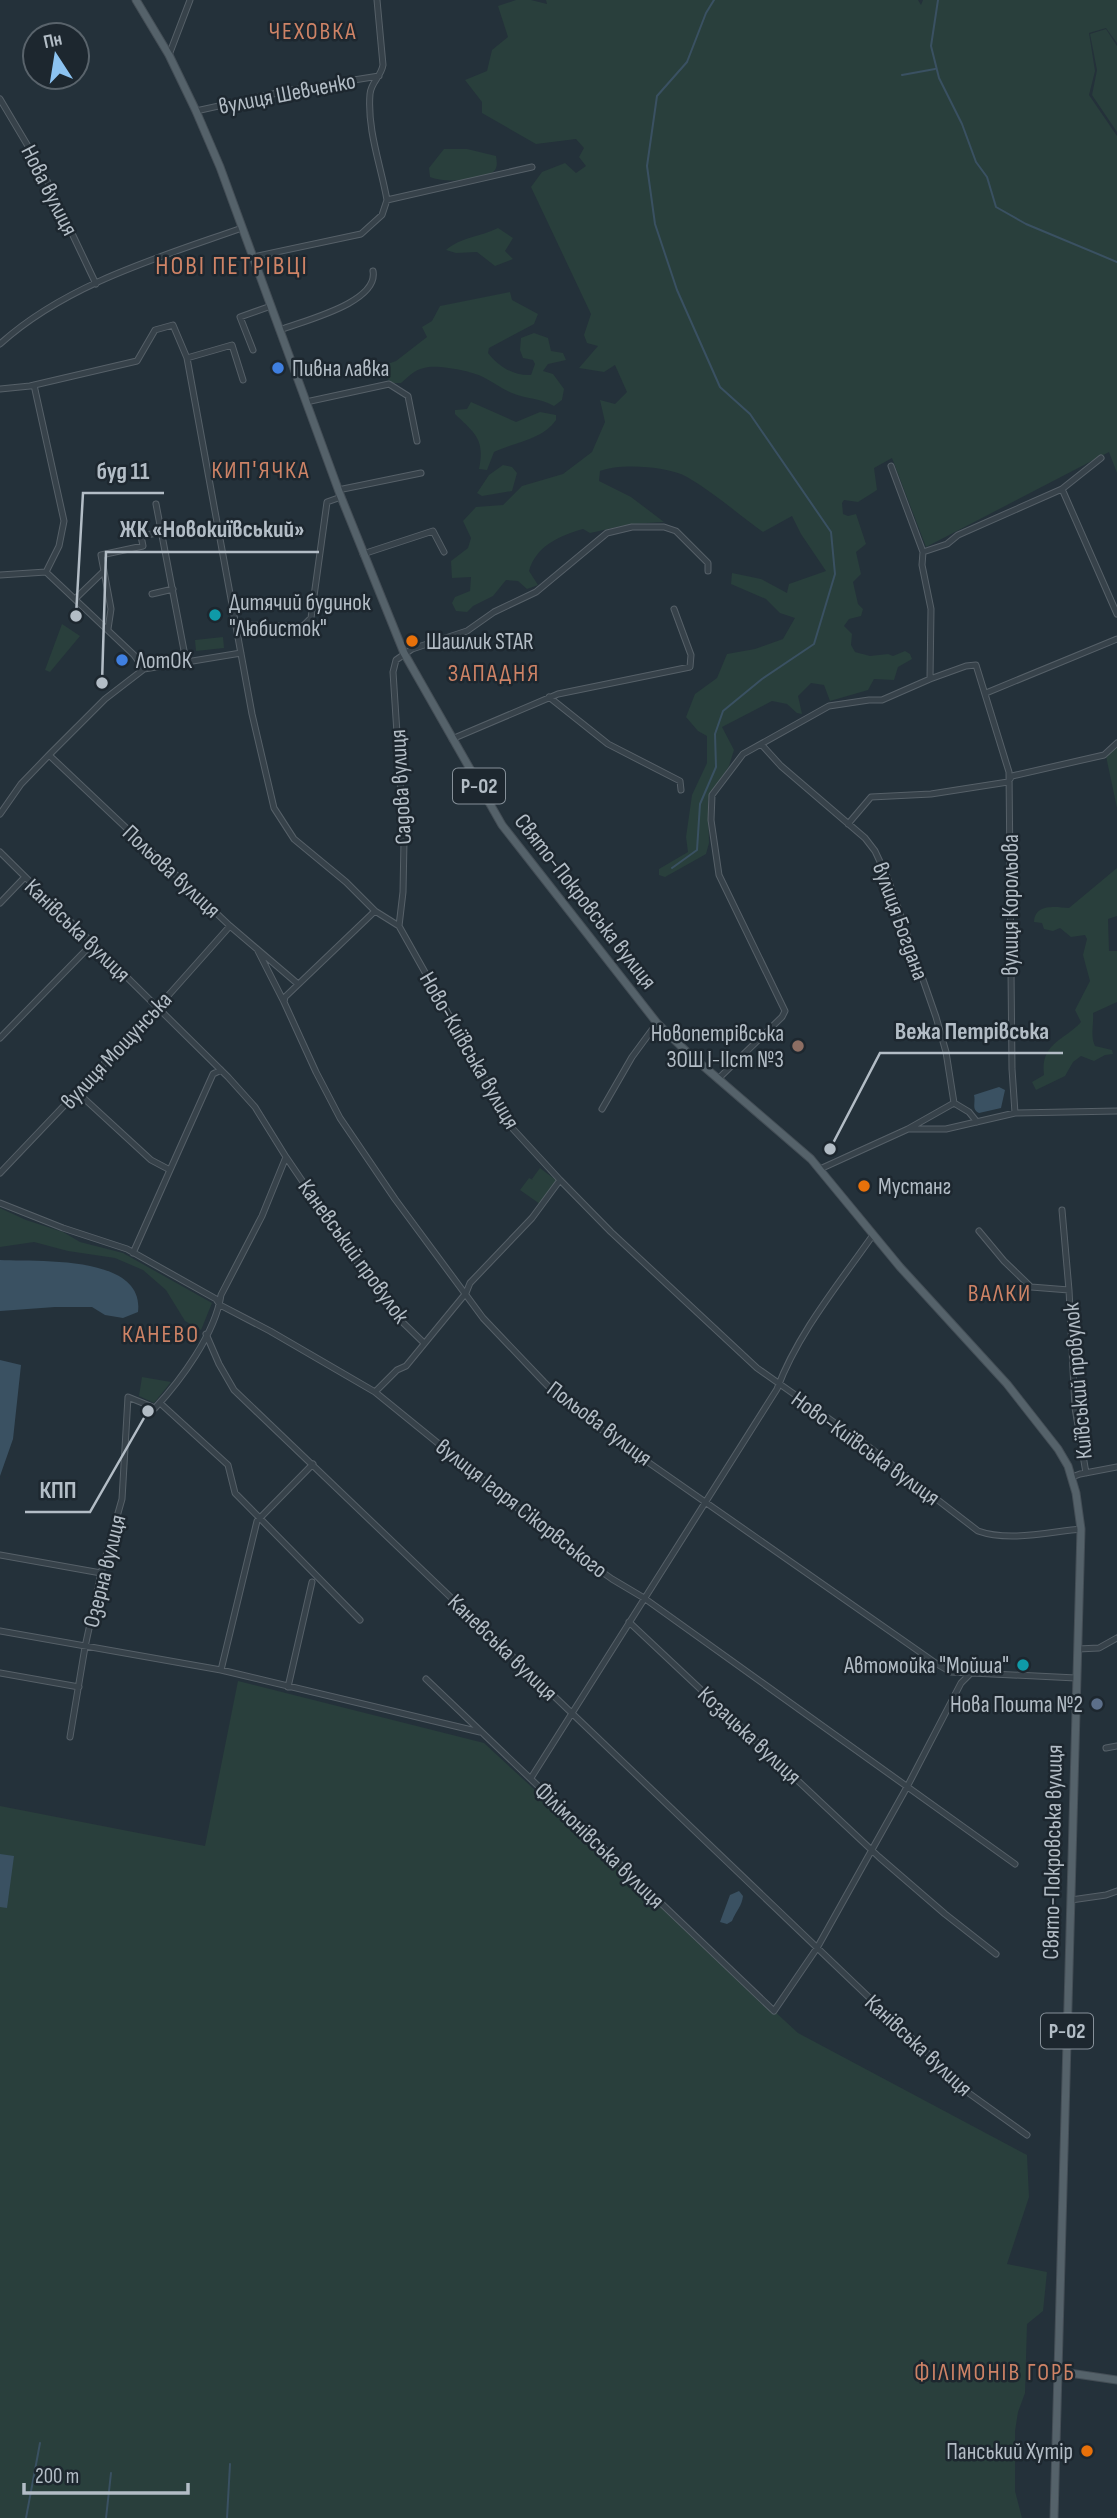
<svg xmlns="http://www.w3.org/2000/svg" width="1117" height="2518" font-family="'Sofia Sans Condensed',sans-serif">
  <rect width="100%" height="100%" fill="#24313a"/>
  <path fill="#293f3c" d="M 516,0 L 531,0 L 547,4 L 546,0 L 918,0 L 921,5 L 923,0 L 1117,0 L 1117,43 L 1106,28 L 1089,33 L 1095,71 L 1089,95 L 1117,136 L 1117,473 L 1109,452 L 926,547 L 892,458 L 874,468 L 877,490 L 858,502 L 844,500 L 842,503 L 843,514 L 848,516 L 856,514 L 866,544 L 856,552 L 861,574 L 853,582 L 858,604 L 863,609 L 861,616 L 849,619 L 844,626 L 852,634 L 851,645 L 855,652 L 870,656 L 888,654 L 893,656 L 905,651 L 910,654 L 912,659 L 898,667 L 894,680 L 874,679 L 868,690 L 830,701 L 824,685 L 811,683 L 798,696 L 802,714 L 797,713 L 787,704 L 772,701 L 722,727 L 734,750 L 729,766 L 708,799 L 709,843 L 706,854 L 665,877 L 659,875 L 659,869 L 688,852 L 686,837 L 692,795 L 707,763 L 707,736 L 698,731 L 686,717 L 695,694 L 717,678 L 727,654 L 755,649 L 783,639 L 795,618 L 780,613 L 766,599 L 731,584 L 732,573 L 761,579 L 787,593 L 789,584 L 826,571 L 801,534 L 792,516 L 763,532 C 738,514 713,492 687,477 C 668,466 620,463 600,471 L 599,481 L 631,497 L 664,522 L 631,524 L 590,533 L 583,529 C 559,536 536,546 529,571 L 538,585 L 527,589 L 518,581 L 506,580 L 493,596 L 473,606 L 467,612 L 456,611 L 452,603 L 455,597 L 470,591 L 471,577 L 452,578 L 451,561 L 468,548 L 471,538 L 463,521 L 476,507 L 503,505 L 522,486 L 563,474 L 592,452 L 605,422 L 600,400 L 615,404 L 627,392 L 615,365 L 604,372 L 579,368 L 598,346 L 587,343 L 584,335 L 591,314 L 531,187 L 542,172 L 565,163 L 576,173 L 586,166 L 579,157 L 584,148 L 576,139 L 536,144 L 482,113 L 482,102 L 465,80 L 487,71 L 492,50 L 508,37 L 498,6 Z
    M 1106,29 L 1117,46 L 1117,132 L 1092,95 L 1097,70 L 1090,34 Z
    M 444,149 L 467,149 L 496,156 C 497,162 498,168 493,172 C 481,181 443,183 430,177 L 429,168 Z
    M 498,228 L 513,238 L 505,251 L 513,259 L 495,266 L 477,252 L 456,253 L 446,250 C 461,237 480,237 498,228 Z
    M 510,292 L 512,300 L 538,314 L 534,324 L 489,348 L 488,353 C 498,366 513,376 531,375 L 535,364 L 533,360 L 523,358 L 520,350 L 521,338 L 534,333 L 548,338 L 551,351 L 563,353 L 566,360 L 548,364 L 543,371 L 553,374 L 564,389 L 562,400 L 554,406 C 541,398 526,399 512,393 C 502,389 493,382 483,377 C 471,371 436,364 424,368 C 414,370 408,377 401,383 L 391,383 L 384,374 L 382,366 L 396,361 L 427,337 L 422,327 L 432,321 L 440,306 Z
    M 471,402 L 516,422 L 540,412 L 556,415 L 556,420 C 542,440 515,442 494,452 L 487,470 L 479,469 C 485,440 476,434 455,414 L 455,410 L 467,409 Z
    M 503,465 L 512,467 L 517,473 L 512,491 L 482,496 L 477,493 L 489,475 Z
    M 62,624 L 80,636 L 50,672 L 45,670 Z
    M 223,637 L 224,648 L 196,651 L 195,640 Z
    M 1117,747 L 1117,808 L 1106,756 Z
    M 1117,868 L 1117,916 L 1108,919 L 1109,951 L 1117,951 L 1117,1002 L 1093,1013 C 1094,1024 1090,1036 1095,1046 L 1112,1050 L 1113,1054 L 1105,1055 L 1094,1061 L 1081,1056 L 1073,1062 L 1065,1076 L 1036,1090 L 1032,1082 L 1044,1075 C 1040,1043 1064,1041 1081,1022 L 1075,1010 L 1090,981 L 1083,955 L 1087,939 L 1085,935 L 1071,937 L 1060,928 L 1053,931 L 1044,929 L 1042,923 L 1034,922 C 1035,903 1056,907 1069,908 Z
    M 540,1168 L 557,1181 L 540,1204 L 520,1190 L 529,1178 L 533,1180 L 532,1179 Z
    M 0,1208 L 26,1220 L 63,1232 L 80,1242 L 123,1253 L 212,1303 L 201,1330 L 185,1321 L 166,1290 L 143,1270 L 115,1258 L 68,1251 L 34,1242 L 0,1247 Z
    M 142,1377 L 171,1382 L 154,1403 L 139,1396 Z
    M 238,1681 L 484,1743 L 798,2033 L 1027,2155 L 1029,2197 L 1007,2264 L 1047,2272 L 1043,2311 L 1027,2324 L 1025,2393 L 1018,2412 L 1015,2431 L 1015,2491 L 1022,2518 L 0,2518 L 0,1806 L 205,1846 Z"/>
  <path fill="#3a5162" d="M 999,1087 L 1005,1090 L 1001,1108 L 979,1113 C 971,1109 976,1103 974,1095 Z
    M 0,1260 C 36,1262 145,1254 138,1312 L 123,1318 L 105,1315 L 92,1307 L 55,1307 L 0,1311 Z
    M 0,1360 L 21,1365 L 13,1439 L 0,1476 Z
    M 0,1854 L 14,1856 L 7,1908 L 0,1907 Z
    M 739,1891 L 743,1896 C 742,1906 736,1911 732,1921 L 727,1924 L 720,1922 L 730,1895 Z"/>
  <g fill="none" stroke-linecap="round" stroke-linejoin="round">
    <path stroke="#3a5162" stroke-width="2" d="M 938,0 L 931,46 L 939,78 L 962,124 L 976,162 L 987,177 L 996,207 L 1026,224 L 1117,262
      M 902,75 L 935,69
      M 672,868 L 697,850 L 700,804 L 716,767 L 715,734 L 723,711 L 762,679 L 814,644 L 835,574 L 831,532 L 750,414 L 720,387 L 677,290 L 655,224 L 647,166 L 657,96 L 687,62 L 706,13 L 714,0
      M 26,2518 L 40,2443
      M 106,2518 L 111,2473
      M 227,2518 L 230,2464"/>
    <defs>
      <path id="minor" d="M 169,55 L 190,0
        M 0,99 L 41,168 L 96,284
        M 196,111 L 291,90 L 379,76
        M 387,200 L 532,167
        M 253,257 L 361,234 L 382,215 L 387,200 C 381,166 367,130 370,94 C 371,82 381,77 383,65 L 377,0
        M 280,330 C 302,321 379,303 373,271
        M 0,344 C 66,284 160,257 242,228
        M 253,350 L 240,317 L 271,306
        M 187,358 L 232,345 L 243,380
        M 34,385 L 64,521 L 59,546 L 46,572
        M 0,389 L 30,386 L 137,361 L 155,330 L 173,325 L 187,358 L 252,714 L 274,808 L 294,839 L 346,882 L 375,911 L 399,926 L 513,1129 L 560,1180 L 611,1232 L 757,1368 L 869,1447 L 978,1531 C 1009,1542 1049,1532 1081,1529
        M 306,402 L 389,384 L 408,396 L 417,441
        M 1101,458 L 1062,489 L 1117,614
        M 891,466 L 923,552 L 922,565 L 931,609 L 930,679
        M 338,490 L 421,473
        M 156,504 L 186,661
        M 923,552 L 947,544 L 958,535 L 1062,489
        M 363,554 L 433,531 L 444,552
        M 104,571 L 101,555 L 143,546 L 141,536 L 162,532
        M 0,575 L 46,572 L 134,655 L 144,669
        M 152,594 L 173,589
        M 76,598 L 104,571 L 111,609 L 108,629
        M 236,625 L 303,626 L 311,618 L 327,502 L 341,497
        M 986,693 L 1117,639
        M 549,697 L 608,744 L 680,781 L 681,790
        M 452,739 L 558,694 L 690,667 L 691,655 L 674,609
        M 761,744 L 781,766 L 865,838 L 875,851 L 888,879 L 936,1017 L 946,1052 L 954,1103
        M 49,755 L 230,926 L 298,984
        M 0,814 L 21,784 L 49,755 L 105,699 L 144,669 L 241,653
        M 848,824 L 871,797 L 931,794 L 1008,782 L 1012,776 L 1104,755 L 1117,743
        M 0,852 L 228,1077 L 255,1107 L 286,1157 L 262,1216 L 221,1295 C 215,1334 181,1380 155,1408 L 128,1397 L 122,1499 L 101,1573 L 85,1647 L 70,1737
        M 0,903 L 24,878
        M 375,911 L 285,997 L 284,1002 L 316,1072 L 340,1118 L 395,1199 L 483,1318 L 544,1382 L 564,1402 L 602,1430 L 937,1664 L 951,1672 L 1076,1678
        M 399,926 L 403,892 L 404,841 L 393,672 L 396,660 L 412,649 L 467,631 L 494,612 L 536,592 L 607,533 L 632,527 L 664,527 L 676,531 L 708,563 L 708,571
        M 257,949 L 284,1002
        M 0,1038 L 92,944
        M 718,1079 L 782,1017 L 785,1011 L 719,875 L 711,820 L 712,795 L 743,754 L 829,706 L 869,700 L 882,700 L 930,679 L 966,666 L 976,665 L 1009,772 L 1012,1069 L 1015,1113
        M 77,1092 L 151,1160 L 170,1170 L 213,1074 L 221,1070
        M 954,1103 L 969,1112 L 977,1122
        M 602,1109 L 632,1057 L 657,1023
        M 908,1129 L 954,1103
        M 286,1157 L 390,1310 L 424,1343
        M 820,1169 L 908,1129 L 946,1129 L 1015,1113 L 1117,1111
        M 0,1173 L 158,1007 L 230,926
        M 0,1203 L 63,1228 L 127,1249 L 216,1299 L 220,1305 L 270,1331 L 375,1392 L 557,1540 L 612,1579 L 644,1598 L 1015,1864
        M 1062,1210 L 1069,1290 L 1075,1408 L 1086,1473
        M 979,1231 L 1004,1261 L 1031,1287 L 1069,1290
        M 133,1253 L 170,1170
        M 206,1334 L 219,1364 L 234,1390 L 970,2094 L 1027,2135
        M 375,1392 L 397,1370 L 406,1366 L 466,1293 L 470,1283 L 532,1218 L 560,1180
        M 160,1403 L 228,1465 L 235,1493 L 360,1620
        M 1072,1477 L 1080,1474 L 1117,1467
        M 0,1555 L 101,1573
        M 629,1622 L 879,1857 L 945,1914 L 996,1954
        M 0,1631 L 221,1670 L 480,1732
        M 1078,1649 L 1099,1648 L 1117,1638
        M 221,1670 L 257,1521 L 313,1464
        M 0,1673 L 79,1687
        M 426,1679 L 774,2011 L 817,1948 L 907,1787 L 961,1683 L 970,1674
        M 288,1687 L 312,1582
        M 1106,1748 L 1117,1746
        M 531,1778 L 777,1389 C 798,1333 838,1285 873,1235
        M 1071,1900 L 1106,1895 L 1117,1891"/>
      <path id="major" d="M 136,0 L 169,55 L 196,111 L 220,167 L 341,497 L 404,653 L 502,825 L 657,1023 L 687,1052 L 811,1159 L 900,1267 L 1007,1384 L 1058,1449 L 1068,1466 L 1076,1493 L 1081,1529 L 1054,2518
        M 1056,2371 L 1117,2380"/>
    </defs>
    <use href="#minor" stroke="#566068" stroke-width="7"/>
    <use href="#major" stroke="#444e56" stroke-width="9"/>
    <use href="#minor" stroke="#37424a" stroke-width="5"/>
    <use href="#major" stroke="#55626a" stroke-width="7"/>
  </g>
  <g fill="#3f7fe0" stroke="#1d272f" stroke-width="2.5">
    <circle cx="278" cy="368" r="7"/>
    <circle cx="122" cy="660" r="7"/>
  </g>
  <g fill="#0f9aa8" stroke="#1d272f" stroke-width="2.5">
    <circle cx="215" cy="615" r="7"/>
    <circle cx="1023" cy="1665" r="7"/>
  </g>
  <g fill="#e8710a" stroke="#1d272f" stroke-width="2.5">
    <circle cx="412" cy="641" r="7"/>
    <circle cx="864" cy="1186" r="7"/>
    <circle cx="1087" cy="2451" r="7"/>
  </g>
  <circle fill="#8d6e63" stroke="#1d272f" stroke-width="2.5" cx="798" cy="1046" r="7"/>
  <circle fill="#5c6f8a" stroke="#1d272f" stroke-width="2.5" cx="1097" cy="1704" r="7"/>
  <g text-anchor="middle" stroke-width="5" stroke-linejoin="round" paint-order="stroke">
    <g fill="#1d272f" stroke="#869099" stroke-width="2">
      <rect x="453" y="768.5" width="52" height="35" rx="5"/>
      <rect x="1041" y="2013.5" width="52" height="35" rx="5"/>
    </g>
    <g font-size="21" font-weight="bold" fill="#b3bdc6">
      <text x="479" y="793">Р-02</text>
      <text x="1067" y="2038">Р-02</text>
    </g>
    <g font-size="23" fill="#b3bdc6" stroke="#1d272f">
      <text transform="translate(287 93) rotate(-11)" y="8">вулиця Шевченко</text>
      <text transform="translate(50 190) rotate(63)" y="8">Нова вулиця</text>
      <text transform="translate(400 787) rotate(-93)" y="8">Садова вулиця</text>
      <text transform="translate(172 871) rotate(43)" y="8">Польова вулиця</text>
      <text transform="translate(586 901) rotate(52)" y="8">Свято-Покровська вулиця</text>
      <text transform="translate(1010 905) rotate(-90)" y="8">вулиця Корольова</text>
      <text transform="translate(901 921) rotate(70)" y="8">вулиця Богдана</text>
      <text transform="translate(78 930) rotate(44)" y="8">Канівська вулиця</text>
      <text transform="translate(116 1050) rotate(-47)" y="8">вулиця Мощунська</text>
      <text transform="translate(470 1050) rotate(60)" y="8">Ново-Київська вулиця</text>
      <text transform="translate(354 1251) rotate(54)" y="8">Каневський провулок</text>
      <text transform="translate(1077 1381) rotate(-95)" y="8">Київський провулок</text>
      <text transform="translate(600 1423) rotate(37)" y="8">Польова вулиця</text>
      <text transform="translate(866 1448) rotate(36)" y="8">Ново-Київська вулиця</text>
      <text transform="translate(522 1508) rotate(38)" y="8">вулиця Ігоря Сікорвського</text>
      <text transform="translate(104 1571) rotate(-76)" y="8">Озерна вулиця</text>
      <text transform="translate(503 1647) rotate(44)" y="8">Каневська вулиця</text>
      <text transform="translate(750 1735) rotate(43)" y="8">Козацька вулиця</text>
      <text transform="translate(600 1845) rotate(44)" y="8">Філімонівська вулиця</text>
      <text transform="translate(1052 1852) rotate(-89)" y="8">Свято-Покровська вулиця</text>
      <text transform="translate(919 2045) rotate(43)" y="8">Канівська вулиця</text>
    </g>
    <g font-size="23" fill="#b3bdc6" stroke="#1d272f" text-anchor="start">
      <text x="292" y="376">Пивна лавка</text>
      <text x="229" y="610">Дитячий будинок<tspan x="229" dy="26">"Любисток"</tspan></text>
      <text x="426" y="649">Шашлик STAR</text>
      <text x="136" y="668">ЛотОК</text>
      <text x="784" y="1041" text-anchor="end">Новопетрівська<tspan x="784" dy="26">ЗОШ I-IIст №3</tspan></text>
      <text x="878" y="1194">Мустанг</text>
      <text x="1009" y="1673" text-anchor="end">Автомойка "Мойша"</text>
      <text x="1083" y="1712" text-anchor="end">Нова Пошта №2</text>
      <text x="1073" y="2459" text-anchor="end">Панський Хутір</text>
    </g>
    <g font-size="24" letter-spacing="2" fill="#ce8366" stroke="#1d272f">
      <text x="313" y="39">ЧЕХОВКА</text>
      <text x="261" y="478">КИП'ЯЧКА</text>
      <text x="494" y="681">ЗАПАДНЯ</text>
      <text x="1000" y="1301">ВАЛКИ</text>
      <text x="161" y="1342">КАНЕВО</text>
      <text x="995" y="2380">ФІЛІМОНІВ ГОРБ</text>
    </g>
    <g font-size="26" letter-spacing="2" fill="#ce8366" stroke="#1d272f">
      <text x="232" y="274">НОВІ ПЕТРІВЦІ</text>
    </g>
  </g>
  <path fill="none" stroke="#b3bdc6" stroke-width="2.5" d="M76 616L83 493H164M102 683L106 552H319M830 1149L880 1053H1063M148 1411L90 1512H25"/>
  <g fill="#b3bdc6" stroke="#1d272f" stroke-width="2.5">
    <circle cx="76" cy="616" r="7"/>
    <circle cx="102" cy="683" r="7"/>
    <circle cx="830" cy="1149" r="7"/>
    <circle cx="148" cy="1411" r="7"/>
  </g>
  <g font-size="24" text-anchor="middle" font-weight="bold" fill="#b3bdc6" stroke="#1d272f" stroke-width="5" stroke-linejoin="round" paint-order="stroke">
    <text x="123" y="479">буд 11</text>
    <text x="212" y="537">ЖК «Новокиївський»</text>
    <text x="972" y="1039">Вежа Петрівська</text>
    <text x="58" y="1498">КПП</text>
  </g>
  <g transform="translate(56 56) rotate(348)"><circle r="33" fill="#1d272f" stroke="#59636b" stroke-width="2"/>
  <path d="M0-5L12 26L0 18L-12 26Z" fill="#8cc3f1"/>
  <text y="-10" font-size="19" font-weight="bold" text-anchor="middle" fill="#b3bdc6">Пн</text>
  </g>
  <path d="M24 2483v10h164v-10" fill="none" stroke="#b3bdc6" stroke-width="3.5"/>
  <text x="35" y="2483" font-size="21" fill="#b3bdc6" stroke="#1d272f" stroke-width="5" paint-order="stroke">200 m</text>
</svg>
